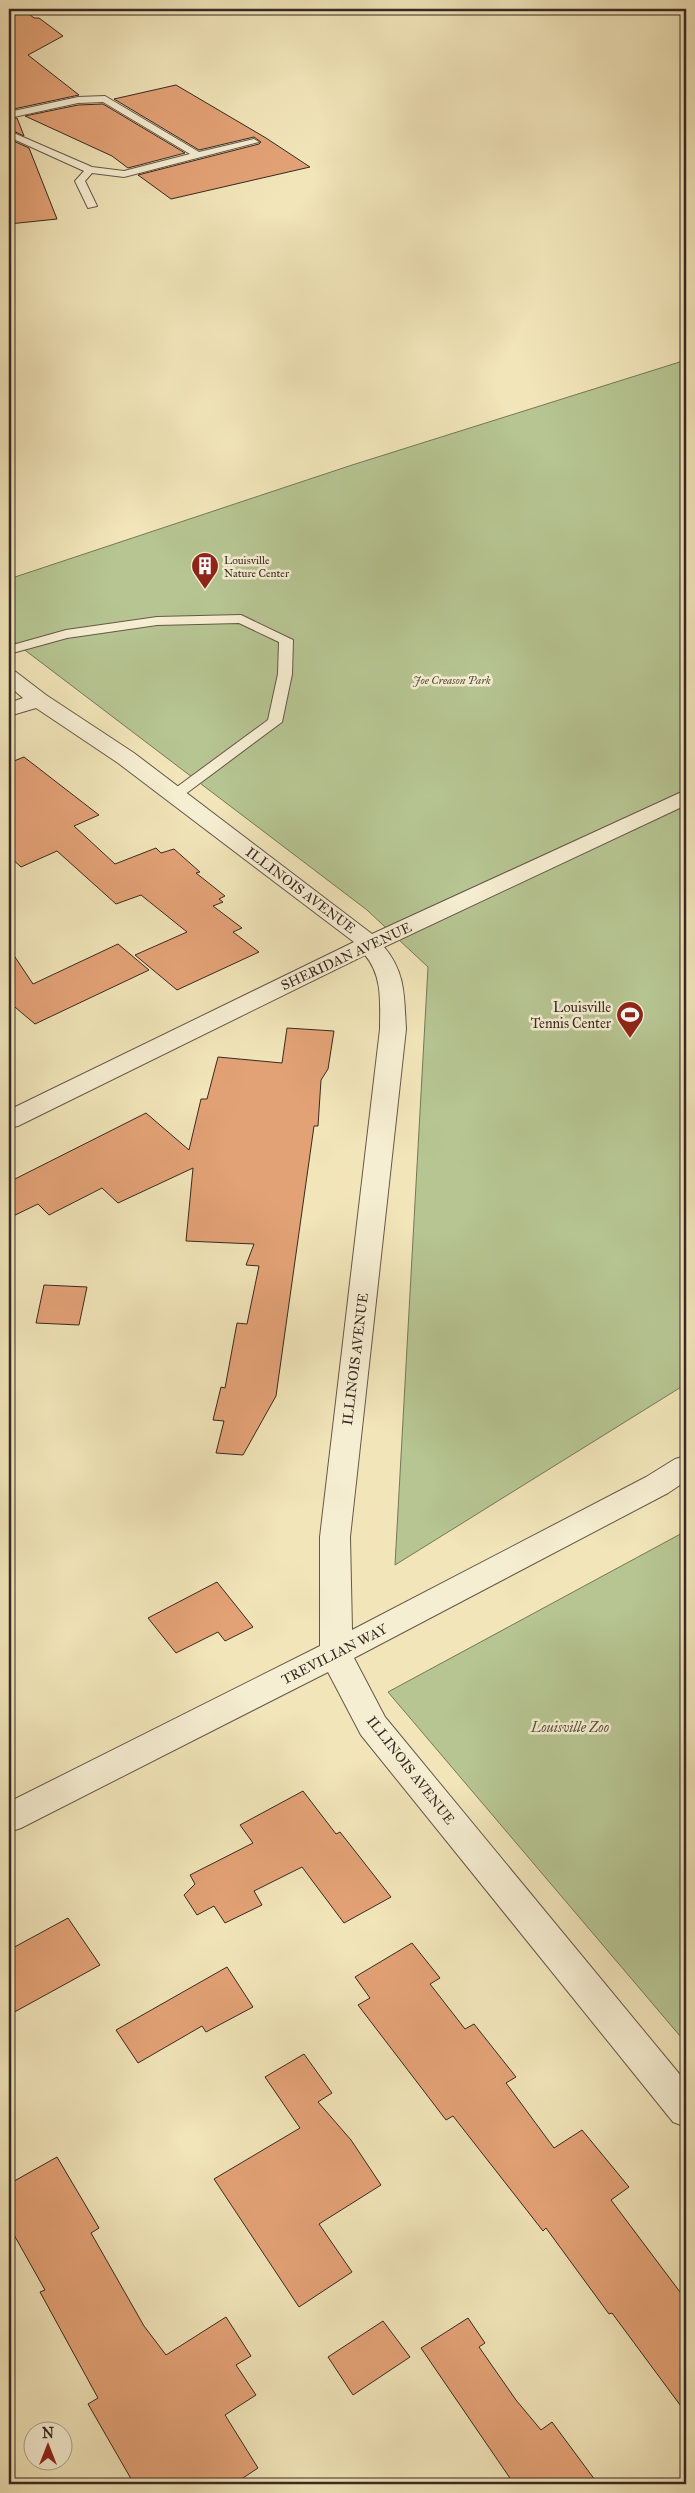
<svg xmlns="http://www.w3.org/2000/svg" width="695" height="2493" font-family="'IM FELL Great Primer',serif">
  <rect width="100%" height="100%" fill="#f1e5b9"/>
  <filter id="stains"><feTurbulence type="fractalNoise" baseFrequency=".004" numOctaves="4"/><feColorMatrix values="0 0 0 0 .2 0 0 0 0 .09 0 0 0 0 .02 0 0 0 .5 -.17"/></filter>
  <radialGradient id="worn" r=".72"><stop offset=".6" stop-color="#630" stop-opacity="0"/><stop offset="1" stop-color="#630" stop-opacity=".3"/></radialGradient>
  <path fill="#b6c592" stroke="#76775a" d="M 686,360 L 686,1384 L 395,1565 L 428,967 L 367,910 L 9,638 L 9,579 L 349,466 Z
    M 686,1531 L 686,2043 L 388,1692 Z"/>
  <path fill="#e3a276" stroke="#372922" d="M 9,9 L 23,9 L 34,18 L 39,18 L 63,36 L 28,55 L 79,95 L 9,110 Z
    M 176,85 L 266,138 L 310,167 L 171,199 L 138,175 L 259,144 L 261,142 L 254,137 L 199,150 L 114,99 Z
    M 103,104 L 185,153 L 128,168 L 112,156 L 25,116 L 78,105 Z
    M 17,118 L 24,136 L 9,129 L 9,120 Z
    M 9,139 L 29,148 L 57,219 L 9,224 Z
    M 24,757 L 99,815 L 74,826 L 115,864 L 156,848 L 161,853 L 174,849 L 200,872 L 196,873 L 225,896 L 219,899 L 223,902 L 213,906 L 242,928 L 233,932 L 259,952 L 177,990 L 135,955 L 187,932 L 141,895 L 116,904 L 57,851 L 21,867 L 9,856 L 9,763 Z
    M 118,944 L 149,970 L 35,1024 L 9,1002 L 9,948 L 33,984 Z
    M 287,1028 L 334,1031 L 328,1069 L 321,1080 L 318,1126 L 314,1126 L 276,1396 L 243,1455 L 216,1453 L 224,1421 L 213,1420 L 221,1387 L 225,1388 L 237,1323 L 247,1324 L 259,1266 L 246,1265 L 254,1244 L 186,1241 L 193,1168 L 118,1203 L 102,1188 L 49,1215 L 38,1204 L 9,1218 L 9,1182 L 146,1113 L 189,1150 L 201,1099 L 207,1099 L 218,1057 L 282,1063 Z
    M 44,1285 L 87,1287 L 79,1325 L 36,1323 Z
    M 217,1582 L 253,1627 L 225,1641 L 218,1632 L 176,1653 L 148,1618 Z
    M 303,1791 L 336,1834 L 340,1832 L 391,1897 L 344,1923 L 302,1867 L 254,1891 L 262,1905 L 225,1923 L 214,1906 L 197,1915 L 184,1895 L 195,1884 L 190,1875 L 253,1843 L 240,1825 Z
    M 68,1918 L 100,1965 L 9,2015 L 9,1950 Z
    M 412,1943 L 440,1978 L 430,1984 L 465,2029 L 474,2024 L 516,2077 L 506,2083 L 554,2148 L 582,2130 L 629,2187 L 611,2200 L 686,2300 L 686,2413 L 612,2313 L 609,2314 L 546,2228 L 543,2231 L 453,2116 L 446,2120 L 358,2005 L 370,1998 L 355,1977 Z
    M 227,1967 L 253,2007 L 206,2032 L 202,2026 L 138,2063 L 116,2030 Z
    M 304,2054 L 332,2093 L 318,2102 L 351,2140 L 381,2185 L 319,2224 L 352,2272 L 299,2307 L 214,2179 L 300,2128 L 265,2077 Z
    M 57,2157 L 99,2228 L 91,2233 L 144,2326 L 166,2355 L 226,2317 L 251,2356 L 236,2365 L 256,2395 L 225,2415 L 258,2468 L 234,2484 L 134,2484 L 88,2404 L 98,2398 L 40,2292 L 45,2290 L 9,2226 L 9,2184 Z
    M 468,2318 L 485,2343 L 479,2347 L 516,2400 L 541,2430 L 552,2422 L 598,2484 L 514,2484 L 421,2348 Z
    M 383,2321 L 410,2357 L 353,2395 L 328,2357 Z"/>
  <g fill="none" stroke-linecap="round" stroke-linejoin="round">
    <defs>
      <path id="lane" d="M 105,96 L 199,152 L 254,139 L 259,142 L 124,177 L 92,173 L 85,181 L 97,206 L 88,208 L 75,181 L 84,171 L 9,137 L 9,131 L 92,167 L 124,171 L 190,154 L 103,102 L 78,103 L 9,118 L 9,112 L 78,97 Z
        M 241,615 L 293,640 L 292,674 L 282,722 L 180,798 L 175,799 L 168,795 L 170,792 L 268,720 L 278,674 L 279,642 L 239,623 L 157,625 L 67,638 L 9,654 L 9,646 L 66,630 L 157,617 Z"/>
      <path id="street" d="M 9,670 L 16,672 L 46,695 L 134,753 L 372,934 L 686,790 L 686,805 L 384,947 C 406,973 404,997 406,1029 L 350,1537 L 352,1630 L 646,1477 L 675,1459 L 686,1456 L 686,1481 L 668,1493 L 354,1658 L 385,1717 L 686,2082 L 686,2127 L 673,2122 L 361,1735 L 328,1672 L 21,1828 L 9,1832 L 9,1802 L 320,1646 L 320,1537 L 380,1029 C 380,1003 383,976 365,955 L 18,1126 L 9,1128 L 9,1110 L 354,942 L 118,763 L 36,708 L 9,716 L 9,703 L 23,698 L 9,686 Z"/>
    </defs>
    <use href="#lane" stroke="#665848" stroke-width="2"/>
    <use href="#street" stroke="#665848" stroke-width="2"/>
    <use href="#lane" fill="#f6eed2" fill-rule="evenodd"/>
    <use href="#street" fill="#f6eed2" fill-rule="evenodd"/>
  </g>
  <defs>
    <symbol id="building-pin" viewBox="-11 -11 22 30"><path d="M0 17L-7.5 6A9.5 9.5 0 1 1 7.5 6Z" fill="#8f2418" stroke="#f6eed2"/><path d="M-4-6H4V6H1V3H-1V6H-4ZM-2.5-4.3h1.7v1.8h-1.7ZM.8-4.3h1.7v1.8H.8ZM-2.5-1h1.7V.8h-1.7ZM.8-1h1.7V.8H.8Z" fill="#fff"/></symbol>
    <symbol id="stadium-pin" viewBox="-11 -11 22 30"><path d="M0 17L-7.5 6A9.5 9.5 0 1 1 7.5 6Z" fill="#8f2418" stroke="#f6eed2"/><path d="M0-5a6.5 5 0 1 0 0 10a6.5 5 0 1 0 0-10ZM-3.5-1.8h7v3.6h-7Z" fill="#fff"/></symbol>
  </defs>
  <g fill-rule="evenodd">
    <use href="#building-pin" x="189" y="550" width="32" height="43"/>
    <use href="#stadium-pin" x="614" y="999" width="32" height="43"/>
  </g>
  <g text-anchor="middle" stroke-width="5" stroke-linejoin="round" paint-order="stroke">
    <g font-size="11" fill="#372922" stroke="#f6eed2" text-anchor="start">
      <text x="224" y="564">Louisville<tspan x="224" dy="13">Nature Center</tspan></text>
    </g>
    <g font-size="11" font-style="italic" fill="#57503e" stroke="#f6eed2">
      <text x="452" y="684">Joe Creason Park</text>
    </g>
    <g font-size="14" fill="#372922" stroke="#f6eed2">
      <text transform="translate(301 890) rotate(37)" y="5">ILLINOIS AVENUE</text>
      <text transform="translate(346 956) rotate(-25)" y="5">SHERIDAN AVENUE</text>
      <text transform="translate(355 1359) rotate(-83)" y="5">ILLINOIS AVENUE</text>
      <text transform="translate(334 1654) rotate(-27)" y="5">TREVILIAN WAY</text>
      <text transform="translate(411 1770) rotate(52)" y="5">ILLINOIS AVENUE</text>
    </g>
    <g font-size="14" fill="#372922" stroke="#f6eed2" text-anchor="end">
      <text x="611" y="1012">Louisville<tspan x="611" dy="16">Tennis Center</tspan></text>
    </g>
    <g font-size="14" font-style="italic" fill="#57503e" stroke="#f6eed2">
      <text x="570" y="1732">Louisville Zoo</text>
    </g>
  </g>
  <rect width="695" height="2493" fill="none" stroke="#f1e5b9" stroke-width="30"/>
  <rect x="10" y="10" width="675" height="2473" fill="none" stroke="#372922" stroke-width="2.5"/>
  <rect x="15" y="15" width="665" height="2463" fill="none" stroke="#372922"/>
  <g transform="translate(48 2446)"><circle r="24" fill="#f6eed2" stroke="#aa9f8c"/>
  <path d="M0-4L9 19L0 12L-9 19Z" fill="#8f2418"/>
  <text y="-8" font-size="14" font-weight="bold" text-anchor="middle" fill="#372922">N</text>
  </g>
  <rect width="100%" height="100%" filter="url(#stains)"/>
  <rect width="100%" height="100%" fill="url(#worn)"/>
</svg>
